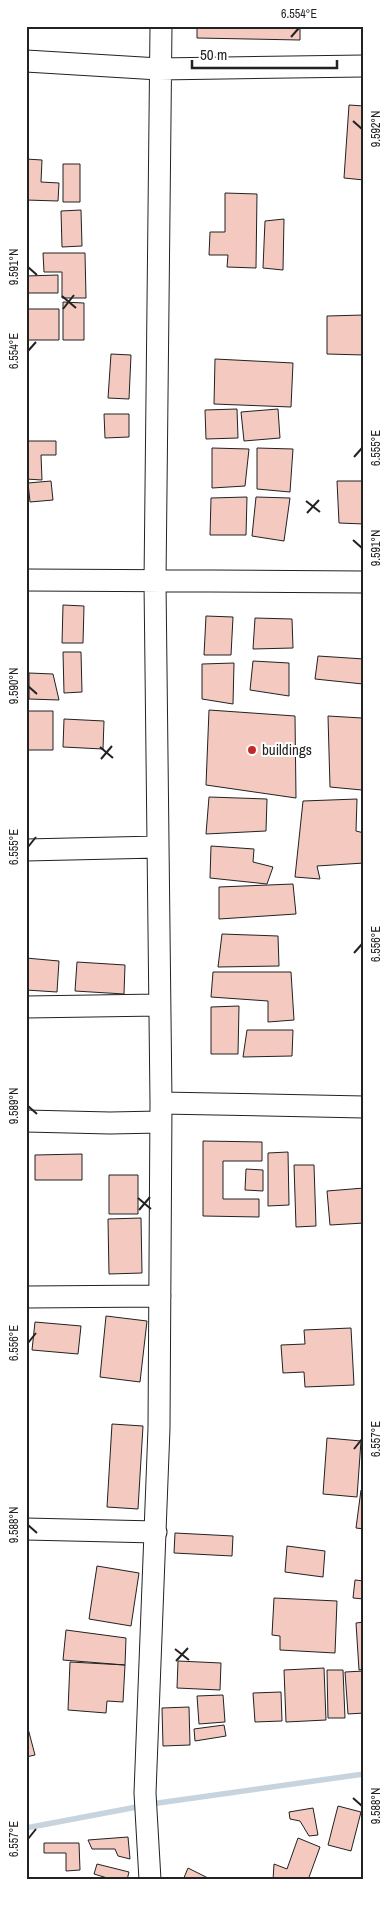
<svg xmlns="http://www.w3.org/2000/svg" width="390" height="1906" font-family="'Archivo Narrow',sans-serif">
  <rect width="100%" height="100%" fill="#fff"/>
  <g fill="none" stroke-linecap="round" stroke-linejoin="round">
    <path stroke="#c7d3dd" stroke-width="5.5" d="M 151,1804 L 364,1774
      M 26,1828 L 142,1806"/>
  </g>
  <path fill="#f3c9c0" stroke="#222" d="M 197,26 L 300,26 L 300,40 L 197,38 Z
    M 349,105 L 364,106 L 364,180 L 344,178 Z
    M 26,159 L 42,160 L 41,182 L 59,183 L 58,201 L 26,200 Z
    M 63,164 L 80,164 L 80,202 L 63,202 Z
    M 225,193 L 257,194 L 256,268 L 227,267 L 228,255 L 209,255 L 210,232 L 225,232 Z
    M 81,210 L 82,246 L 62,247 L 61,211 Z
    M 284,219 L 283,270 L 263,268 L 265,221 Z
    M 43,253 L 85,253 L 86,298 L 62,298 L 62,272 L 44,272 Z
    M 58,275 L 58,293 L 26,293 L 26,276 Z
    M 63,302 L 84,303 L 84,340 L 63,340 Z
    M 26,309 L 59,309 L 59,340 L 26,340 Z
    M 364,315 L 364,355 L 327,354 L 327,316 Z
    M 111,354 L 131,355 L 129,399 L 108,398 Z
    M 215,359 L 293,363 L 291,407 L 214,404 Z
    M 237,409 L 238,438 L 206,439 L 205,410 Z
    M 278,409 L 280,438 L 244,441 L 241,412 Z
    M 104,414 L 129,414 L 129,437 L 105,438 Z
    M 26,441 L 56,441 L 56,455 L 41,455 L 42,480 L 26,479 Z
    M 212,448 L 249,449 L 245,486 L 212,488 Z
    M 257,448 L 293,449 L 290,492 L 257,489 Z
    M 362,473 L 364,473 L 364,524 L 339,523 L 337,481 L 363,481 Z
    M 51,481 L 53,500 L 30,502 L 28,483 Z
    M 247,497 L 246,535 L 210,535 L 211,498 Z
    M 256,497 L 290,498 L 284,541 L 252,536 Z
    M 63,605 L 84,606 L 83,643 L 62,643 Z
    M 206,616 L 233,617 L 231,655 L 204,655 Z
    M 255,618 L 292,619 L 293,648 L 253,649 Z
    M 63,652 L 81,652 L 82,692 L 64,693 Z
    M 318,656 L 364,659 L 363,684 L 315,679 Z
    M 253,661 L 289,663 L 289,696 L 250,690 Z
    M 234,663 L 233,704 L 202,699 L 202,664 Z
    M 29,673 L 53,674 L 59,700 L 29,699 Z
    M 209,710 L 295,716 L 296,798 L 206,785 Z
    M 26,711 L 53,711 L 53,750 L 26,750 Z
    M 328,716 L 362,718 L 362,790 L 330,787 Z
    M 64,719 L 104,721 L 103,749 L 63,747 Z
    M 209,797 L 267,799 L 266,831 L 206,834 Z
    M 357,799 L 356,831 L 364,833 L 364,863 L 317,866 L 320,879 L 295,877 L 303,801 Z
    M 211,846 L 254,849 L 253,862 L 273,867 L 267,884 L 210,878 Z
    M 293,884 L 296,914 L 219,919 L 219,887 Z
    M 222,934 L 278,936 L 279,966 L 218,967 Z
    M 26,958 L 59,961 L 57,992 L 26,990 Z
    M 77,962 L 125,965 L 124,994 L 75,991 Z
    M 213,972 L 291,972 L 294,1020 L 268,1022 L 268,1001 L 211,997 Z
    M 239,1006 L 238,1054 L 211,1054 L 211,1007 Z
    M 247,1030 L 293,1030 L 292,1056 L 243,1057 Z
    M 203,1141 L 262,1142 L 262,1161 L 223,1161 L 223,1199 L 259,1199 L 259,1217 L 203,1216 Z
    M 288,1152 L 289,1205 L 268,1206 L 268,1153 Z
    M 82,1154 L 82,1180 L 35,1180 L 35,1155 Z
    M 294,1165 L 314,1165 L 316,1226 L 296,1227 Z
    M 246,1169 L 263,1170 L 263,1191 L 245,1190 Z
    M 109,1175 L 138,1175 L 138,1214 L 109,1214 Z
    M 364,1188 L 364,1223 L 330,1225 L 327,1191 Z
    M 141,1218 L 142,1273 L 109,1274 L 108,1219 Z
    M 106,1316 L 147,1321 L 140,1382 L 100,1377 Z
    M 35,1322 L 81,1326 L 78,1354 L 32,1350 Z
    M 351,1328 L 354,1385 L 305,1387 L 304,1372 L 283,1373 L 281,1345 L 305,1344 L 304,1330 Z
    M 112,1424 L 143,1426 L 138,1509 L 107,1507 Z
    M 327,1438 L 361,1441 L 357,1497 L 323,1494 Z
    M 361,1490 L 364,1490 L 364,1529 L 356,1528 Z
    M 175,1533 L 233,1536 L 232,1556 L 174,1553 Z
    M 287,1546 L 325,1551 L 323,1577 L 285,1572 Z
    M 97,1566 L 139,1573 L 131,1626 L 89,1619 Z
    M 355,1580 L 364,1581 L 364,1599 L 353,1598 Z
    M 274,1598 L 337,1601 L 335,1653 L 280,1650 L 280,1636 L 272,1635 Z
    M 364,1622 L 364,1669 L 359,1670 L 356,1623 Z
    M 66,1630 L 126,1638 L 125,1665 L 63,1660 Z
    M 178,1661 L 221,1663 L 220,1690 L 177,1688 Z
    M 70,1662 L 125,1665 L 123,1702 L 107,1701 L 106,1713 L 68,1710 Z
    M 324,1668 L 326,1720 L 286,1722 L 284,1670 Z
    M 327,1670 L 343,1670 L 345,1718 L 328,1718 Z
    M 364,1671 L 364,1713 L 348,1714 L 345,1672 Z
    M 281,1692 L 282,1721 L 255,1722 L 253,1693 Z
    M 223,1695 L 225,1722 L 199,1724 L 197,1696 Z
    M 189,1707 L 190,1745 L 163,1746 L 162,1708 Z
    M 26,1721 L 35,1755 L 26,1757 Z
    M 224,1725 L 226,1736 L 195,1741 L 194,1729 Z
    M 338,1806 L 361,1812 L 351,1851 L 328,1845 Z
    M 313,1808 L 318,1835 L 309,1836 L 300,1821 L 290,1819 L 289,1812 Z
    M 128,1837 L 130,1859 L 118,1856 L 115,1849 L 92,1849 L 88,1840 Z
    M 298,1838 L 320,1847 L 308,1880 L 273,1880 L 274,1864 L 287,1869 Z
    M 44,1843 L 79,1843 L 80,1870 L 66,1871 L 66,1853 L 44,1853 Z
    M 97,1864 L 129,1872 L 127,1880 L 114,1880 L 94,1874 Z
    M 188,1868 L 212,1880 L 183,1880 Z"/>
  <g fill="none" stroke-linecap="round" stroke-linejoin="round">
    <defs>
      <path id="minor" d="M 26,61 L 159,69 L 364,66
        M 26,580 L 364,582
        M 26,850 L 158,847
        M 26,1007 L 159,1005
        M 161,1103 L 364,1107
        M 26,1121 L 110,1123 L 160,1122
        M 26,1297 L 160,1296
        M 26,1529 L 156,1532
        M 150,1880 L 145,1793 L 159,1428 L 161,1103 L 155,582 L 161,26"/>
    </defs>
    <use href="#minor" stroke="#222" stroke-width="23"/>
    <use href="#minor" stroke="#fff" stroke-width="21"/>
  </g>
  <path fill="none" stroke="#222" stroke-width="2" d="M 291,37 L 299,28M 353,121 L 362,129M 28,267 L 37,275M 62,296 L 76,308M 63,309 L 74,295M 28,351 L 36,342M 354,457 L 362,448M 306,501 L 320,512M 307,513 L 319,500M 353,540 L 362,548M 28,686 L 37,694M 100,747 L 113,758M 101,759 L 112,746M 28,847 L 36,837M 354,953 L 362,944M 28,1106 L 37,1114M 138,1198 L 151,1209M 139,1210 L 150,1197M 28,1343 L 36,1333M 354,1449 L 362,1439M 28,1525 L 37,1533M 175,1649 L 189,1660M 176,1661 L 188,1648M 353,1798 L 362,1806M 28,1839 L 36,1829"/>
  <circle fill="#c62828" stroke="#fff" stroke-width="2" cx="252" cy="750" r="5"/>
  <g text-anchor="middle" stroke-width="4" stroke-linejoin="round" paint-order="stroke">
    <g font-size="15" fill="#222" stroke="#fff" text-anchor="start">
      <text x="262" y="755">buildings</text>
    </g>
  </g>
  <rect width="390" height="1906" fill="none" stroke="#ffffff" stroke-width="55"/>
  <path d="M192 60v8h145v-8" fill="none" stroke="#222222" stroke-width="2.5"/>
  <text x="200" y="60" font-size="15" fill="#222222" stroke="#ffffff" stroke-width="4" paint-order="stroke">50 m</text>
  <rect x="28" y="28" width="334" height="1850" fill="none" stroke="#222" stroke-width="2"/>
  <g font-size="12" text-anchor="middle" fill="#222">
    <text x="299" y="18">6.554°E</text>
    <text transform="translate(376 129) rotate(-90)" y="4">9.592°N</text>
    <text transform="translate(14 267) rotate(-90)" y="4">9.591°N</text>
    <text transform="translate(14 351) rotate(-90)" y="4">6.554°E</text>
    <text transform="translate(376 448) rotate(-90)" y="4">6.555°E</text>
    <text transform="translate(376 548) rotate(-90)" y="4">9.591°N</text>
    <text transform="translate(14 686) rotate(-90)" y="4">9.590°N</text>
    <text transform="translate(14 847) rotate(-90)" y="4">6.555°E</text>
    <text transform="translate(376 944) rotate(-90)" y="4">6.556°E</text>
    <text transform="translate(14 1106) rotate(-90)" y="4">9.589°N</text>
    <text transform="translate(14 1343) rotate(-90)" y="4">6.556°E</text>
    <text transform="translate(376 1439) rotate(-90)" y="4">6.557°E</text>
    <text transform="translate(14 1525) rotate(-90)" y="4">9.588°N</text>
    <text transform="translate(376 1806) rotate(-90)" y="4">9.588°N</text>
    <text transform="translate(14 1839) rotate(-90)" y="4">6.557°E</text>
  </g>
</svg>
